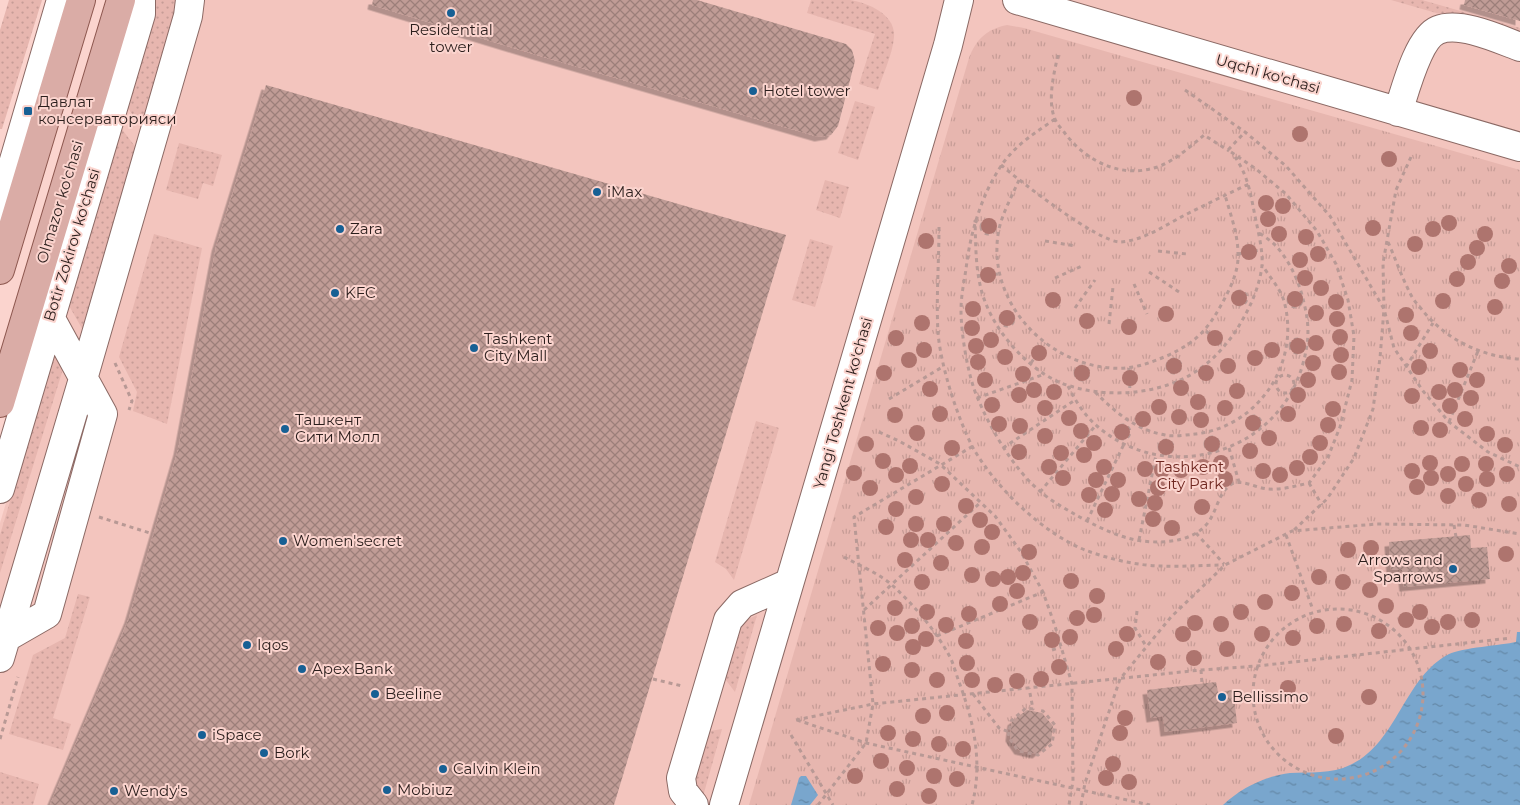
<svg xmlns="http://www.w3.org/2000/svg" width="1520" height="805" font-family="Montserrat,sans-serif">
  <defs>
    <pattern id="grass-dots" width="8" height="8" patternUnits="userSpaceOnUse" patternTransform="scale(1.25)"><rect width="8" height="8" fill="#e7b6af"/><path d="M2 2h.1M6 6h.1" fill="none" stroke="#c69c96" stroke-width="1.8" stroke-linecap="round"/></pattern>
    <pattern id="park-tufts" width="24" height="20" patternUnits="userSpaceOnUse" patternTransform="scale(1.25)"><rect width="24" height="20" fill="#e7b6af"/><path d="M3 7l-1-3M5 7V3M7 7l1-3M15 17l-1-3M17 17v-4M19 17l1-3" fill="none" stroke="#c69c96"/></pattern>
    <pattern id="water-ripples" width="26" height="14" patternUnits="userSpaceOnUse" patternTransform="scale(1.25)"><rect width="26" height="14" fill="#79a6cd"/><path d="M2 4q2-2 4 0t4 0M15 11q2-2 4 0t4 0" fill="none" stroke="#6387a6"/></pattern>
    <pattern id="building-cross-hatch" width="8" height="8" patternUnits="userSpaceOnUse" patternTransform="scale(1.25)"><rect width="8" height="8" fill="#c09c96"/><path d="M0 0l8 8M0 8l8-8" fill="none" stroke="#9c7f7a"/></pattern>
    <filter id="shadow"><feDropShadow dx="-4.5" dy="4.5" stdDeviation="0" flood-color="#0004"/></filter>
  </defs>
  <rect width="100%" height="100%" fill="#fbd4ce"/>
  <path fill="#f3c5be" d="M 156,0 L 1520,0 L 1520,805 L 0,805 L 0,523 Z"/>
  <path fill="url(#grass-dots)" d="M 9,0 L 42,0 L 2,129 L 0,129 L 0,30 Z
    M 154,0 L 178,0 L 144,130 L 124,103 Z
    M 811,0 C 823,0 838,0 850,0 C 869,3 896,15 894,37 C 893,53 883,74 878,90 L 859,84 L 875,34 L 807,13 Z
    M 1391,0 L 1422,0 L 1520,28 L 1520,37 Z
    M 855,101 L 875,107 L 858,160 L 838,153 Z
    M 121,128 L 137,149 L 84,332 L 68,304 Z
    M 179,143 L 222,155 L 213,186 L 203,183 L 198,199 L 166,190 Z
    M 825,180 L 849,187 L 840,218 L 816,210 Z
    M 154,234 L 202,248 L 167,424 L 133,411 L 137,392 L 119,357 Z
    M 810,239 L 833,246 L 815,307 L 792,300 Z
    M 56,346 L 63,369 L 0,573 L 0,535 Z
    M 756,421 L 779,428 L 734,580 L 726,569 L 715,562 Z
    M 78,594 L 90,597 L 53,718 L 71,724 L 63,750 L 9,734 L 33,655 L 65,638 Z
    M 757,615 L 735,692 L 725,679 L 742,622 Z
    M 722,729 L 702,800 L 693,788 L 710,731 Z
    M 0,772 L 39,784 L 33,805 L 0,805 Z"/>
  <path fill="url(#park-tufts)" d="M 1007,25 L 1024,28 L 1520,170 L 1520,805 L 749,805 L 969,58 C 976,39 987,29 1007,25 Z"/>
  <path fill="url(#water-ripples)" d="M 1517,632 L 1520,632 L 1520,805 L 1223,805 C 1241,788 1265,776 1290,773 C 1309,772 1332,774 1350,765 C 1397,744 1404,677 1449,654 C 1461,648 1502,645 1516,642 Z
    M 801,776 L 806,776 L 818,795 L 810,805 L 791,805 L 799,778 Z"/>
  <path fill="url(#building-cross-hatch)" filter="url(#shadow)" d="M 373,0 L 697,0 L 846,44 L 852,50 L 855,61 L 838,126 L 831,135 L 819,137 L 537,55 L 372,5 Z
    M 1465,0 L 1520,0 L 1520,21 L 1464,5 Z
    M 266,85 L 786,235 L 614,805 L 50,805 L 129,618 L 178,450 L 216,247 Z
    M 1470,535 L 1471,548 L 1487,547 L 1490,579 L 1404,587 L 1402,570 L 1391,570 L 1389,542 Z
    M 1216,682 L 1218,692 L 1233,690 L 1237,723 L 1165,732 L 1163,716 L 1151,718 L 1147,690 Z
    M 1027,710 L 1042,713 L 1053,726 L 1051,742 L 1037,754 L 1019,750 L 1010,737 L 1012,721 Z"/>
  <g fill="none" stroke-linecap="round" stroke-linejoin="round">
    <defs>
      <path id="minor" d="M 1017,0 L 1520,147
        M 1398,112 C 1405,91 1418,38 1438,30 C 1460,21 1499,39 1520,47
        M 0,208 L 61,0
        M 0,489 L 141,14 L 141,0
        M 7,637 L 47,614 L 103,414 L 50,317
        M 0,658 L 83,379 L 188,16 L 190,0
        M 694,805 L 683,791 L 681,778 L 728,620 L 742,604 L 789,583
        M 724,805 L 948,45 L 959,0"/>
      <path id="major" d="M 0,270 L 81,0
        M 0,403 L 121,0"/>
    </defs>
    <use href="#minor" stroke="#8b6964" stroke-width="30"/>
    <use href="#major" stroke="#8d574f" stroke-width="30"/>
    <path stroke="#b89995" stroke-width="3" stroke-dasharray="4 4" stroke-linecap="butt" d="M 1058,55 C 1054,73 1047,101 1055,119 C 1057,124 1061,128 1064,132 C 1086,162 1123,180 1160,166 C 1177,159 1191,146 1204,135 L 1229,151
      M 1185,90 L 1245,132 L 1286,166 L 1330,216 L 1384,309 L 1380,358 L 1373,409 L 1354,458 L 1327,499 L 1293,531
      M 1055,119 C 1035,133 1015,145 1001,166 C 981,196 970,234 966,269 C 964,282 961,296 961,310 C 961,334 968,377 978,399 C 991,430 1015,471 1041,492 C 1051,501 1064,508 1076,515 C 1096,526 1119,538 1142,541 C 1167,544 1200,541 1212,516 C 1218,505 1220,491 1232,484 C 1242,479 1256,488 1268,489 C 1282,490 1295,486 1309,483 L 1328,457 L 1340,427 L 1352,380 L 1354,336 L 1348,300 L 1336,264 L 1317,231 L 1286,194 L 1256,169 L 1228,150 L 1245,132
      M 1411,157 L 1396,190 L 1383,263 L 1384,309 L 1394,348 L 1423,391 L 1449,422 L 1488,452 L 1520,467
      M 1001,165 C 1021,182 1098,242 1120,242 C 1142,241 1164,226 1183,216 C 1205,205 1227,194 1249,184
      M 1019,180 C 1012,196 1003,212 999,229 C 985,298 1043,363 1111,368 C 1132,370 1150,363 1169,355 C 1195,342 1206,332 1220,307 C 1229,291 1239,272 1238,254 C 1238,234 1230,213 1225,195
      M981 227a7 7 0 1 1 14 0a7 7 0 1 1-14 0Z
      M986 226a3 3 0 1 1 6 0a3 3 0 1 1-6 0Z
      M 985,225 L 975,221 C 976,249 975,277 986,304 C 999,337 1034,376 1070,386 C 1111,399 1166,394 1201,368 C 1215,358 1228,343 1237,329 C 1249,310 1259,289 1262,266 C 1263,252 1259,235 1256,221 C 1251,197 1249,177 1235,157
      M 939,227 C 939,261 936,299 938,333 C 941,367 957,416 972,446 C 995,487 1041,532 1085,550 C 1109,559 1138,566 1163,566 C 1183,567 1204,565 1224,565
      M 1045,241 L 1076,246
      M 1388,242 C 1396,260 1402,278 1411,295 C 1414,301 1419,306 1423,311 C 1447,340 1482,357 1520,359
      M 1158,251 L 1187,254
      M 1238,254 L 1260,250
      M 1149,272 L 1179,292
      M 978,276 L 999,274
      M 1055,278 L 1082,266
      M 1134,284 L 1147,314
      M1233 298a7 7 0 1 1 14 0a7 7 0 1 1-14 0Z
      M1288 300a7 7 0 1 1 14 0a7 7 0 1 1-14 0Z
      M1236 298a3 3 0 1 1 6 0a3 3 0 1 1-6 0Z
      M1292 299a3 3 0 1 1 6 0a3 3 0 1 1-6 0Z
      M 1075,308 L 1095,280
      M1000 319a7 7 0 1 1 14 0a7 7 0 1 1-14 0Z
      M1004 319a3 3 0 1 1 6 0a3 3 0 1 1-6 0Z
      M 1109,324 L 1113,287
      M 1206,331 L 1224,346
      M1290 346a7 7 0 1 1 14 0a7 7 0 1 1-14 0Z
      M1295 346a3 3 0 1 1 6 0a3 3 0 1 1-6 0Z
      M1167 366a7 7 0 1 1 14 0a7 7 0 1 1-14 0Z
      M1171 366a3 3 0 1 1 6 0a3 3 0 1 1-6 0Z
      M 115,363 L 132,401 L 129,410
      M 1031,363 L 1045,343
      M1075 373a7 7 0 1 1 14 0a7 7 0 1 1-14 0Z
      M 1406,367 L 1433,323
      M 1129,368 L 1130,392
      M1079 373a3 3 0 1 1 6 0a3 3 0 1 1-6 0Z
      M1276 384a9 9 0 1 1 18 0a9 9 0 1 1-18 0Z
      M 1068,386 C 1075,400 1084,415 1097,426 C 1166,486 1276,454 1302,367 C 1309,343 1310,327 1304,303 C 1300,284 1290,261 1276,246 C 1271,241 1264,236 1258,232
      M 1095,392 C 1115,412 1136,430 1165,435 C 1174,437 1186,435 1195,434 C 1259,427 1301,362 1284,301 C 1280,288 1269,276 1262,265
      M 977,398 L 1045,374
      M 889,399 L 944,366
      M1247 423a7 7 0 1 1 14 0a7 7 0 1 1-14 0Z
      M1250 423a3 3 0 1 1 6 0a3 3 0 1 1-6 0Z
      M 1449,422 L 1478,351
      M1116 432a7 7 0 1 1 14 0a7 7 0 1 1-14 0Z
      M1120 431a3 3 0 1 1 6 0a3 3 0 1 1-6 0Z
      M 879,432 L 899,441 L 940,464 L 995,516 L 1021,552 L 1043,592 L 1055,626 L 1072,684 L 1073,781 L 1069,805
      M1205 444a7 7 0 1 1 14 0a7 7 0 1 1-14 0Z
      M1159 447a7 7 0 1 1 14 0a7 7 0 1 1-14 0Z
      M1209 444a3 3 0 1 1 6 0a3 3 0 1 1-6 0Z
      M1163 447a3 3 0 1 1 6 0a3 3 0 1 1-6 0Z
      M 1003,448 L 1075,400
      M 1229,448 L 1239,482
      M 1309,483 L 1322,505
      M 1040,492 L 1096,425
      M 99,517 L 153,534
      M 1087,521 L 1124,444
      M 1454,525 L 1456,537
      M 1196,533 L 1224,564
      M 1286,535 L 1313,610
      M 1139,540 L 1156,455
      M 844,557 C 860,566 879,573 893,586 C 915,606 936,631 950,657 C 954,665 956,674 959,682 C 974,722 983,763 972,805
      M1253 694a85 85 0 1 1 170 0a85 85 0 1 1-170 0Z
      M 864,610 L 981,502
      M 1137,611 L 1135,628 L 1146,646
      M 937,636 L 1043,592
      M 1052,650 L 1061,647
      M 1201,670 L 1202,684
      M 653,679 L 682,686
      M 973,694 L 999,728 L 1009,732 L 1011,721 L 1026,708 L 1033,709 L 1029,688
      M 796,720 L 873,704 L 1201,670 L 1257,666 L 1511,638
      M 797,720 L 866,743 L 1150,805
      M 1009,732 L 1008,736 L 1018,751 L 1038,755 L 1052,744 L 1055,725 L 1043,711 L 1038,710
      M 791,735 L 833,805
      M 0,739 L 18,677
      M 818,805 L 866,743 L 873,704 L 854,517 L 973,446
      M 1081,805 L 1085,783 L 1120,679 L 1171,617 L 1225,565 L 1292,531 L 1377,524 L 1464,525 L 1520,534"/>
    <use href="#minor" stroke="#fff" stroke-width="28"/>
    <use href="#major" stroke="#daaca6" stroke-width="28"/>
  </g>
  <g fill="#ae746e">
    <circle cx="1134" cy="98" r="8"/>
    <circle cx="1300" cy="134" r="8"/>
    <circle cx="1389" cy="159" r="8"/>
    <circle cx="1266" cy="203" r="8"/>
    <circle cx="1283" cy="206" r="8"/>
    <circle cx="1268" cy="219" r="8"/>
    <circle cx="1449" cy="223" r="8"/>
    <circle cx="989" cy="226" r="8"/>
    <circle cx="1373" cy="228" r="8"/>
    <circle cx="1433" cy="229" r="8"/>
    <circle cx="1279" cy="234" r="8"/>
    <circle cx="1485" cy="234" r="8"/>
    <circle cx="1306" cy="237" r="8"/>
    <circle cx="926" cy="241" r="8"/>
    <circle cx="1415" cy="244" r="8"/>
    <circle cx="1477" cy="248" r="8"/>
    <circle cx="1249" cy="252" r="8"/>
    <circle cx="1318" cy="254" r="8"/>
    <circle cx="1300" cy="260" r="8"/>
    <circle cx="1468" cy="262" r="8"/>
    <circle cx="1509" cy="266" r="8"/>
    <circle cx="988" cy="275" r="8"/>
    <circle cx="1305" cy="278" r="8"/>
    <circle cx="1457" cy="279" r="8"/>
    <circle cx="1502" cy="281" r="8"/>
    <circle cx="1321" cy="288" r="8"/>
    <circle cx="1239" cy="298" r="8"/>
    <circle cx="1295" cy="299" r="8"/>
    <circle cx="1053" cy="300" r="8"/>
    <circle cx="1443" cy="301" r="8"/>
    <circle cx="1336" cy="302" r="8"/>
    <circle cx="1495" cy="307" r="8"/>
    <circle cx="973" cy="309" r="8"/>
    <circle cx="1316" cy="313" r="8"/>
    <circle cx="1166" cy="314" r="8"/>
    <circle cx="1406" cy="315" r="8"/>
    <circle cx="1007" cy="318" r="8"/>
    <circle cx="1337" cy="319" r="8"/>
    <circle cx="1087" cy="321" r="8"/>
    <circle cx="922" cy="323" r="8"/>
    <circle cx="1129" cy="327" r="8"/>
    <circle cx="972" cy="328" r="8"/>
    <circle cx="1411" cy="333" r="8"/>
    <circle cx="1340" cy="337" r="8"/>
    <circle cx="896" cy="338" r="8"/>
    <circle cx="1215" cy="338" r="8"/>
    <circle cx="991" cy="340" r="8"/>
    <circle cx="1316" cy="343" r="8"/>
    <circle cx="976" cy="346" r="8"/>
    <circle cx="1298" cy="346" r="8"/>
    <circle cx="924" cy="350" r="8"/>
    <circle cx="1272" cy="350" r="8"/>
    <circle cx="1430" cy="351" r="8"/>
    <circle cx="1039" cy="353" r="8"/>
    <circle cx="1341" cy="355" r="8"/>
    <circle cx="1005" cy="357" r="8"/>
    <circle cx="1255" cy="358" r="8"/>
    <circle cx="909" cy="360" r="8"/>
    <circle cx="978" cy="362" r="8"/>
    <circle cx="1313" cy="363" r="8"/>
    <circle cx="1174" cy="366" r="8"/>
    <circle cx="1228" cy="366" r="8"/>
    <circle cx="1419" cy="367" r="8"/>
    <circle cx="1460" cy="370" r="8"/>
    <circle cx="1339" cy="372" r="8"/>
    <circle cx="884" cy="373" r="8"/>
    <circle cx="1082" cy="373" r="8"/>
    <circle cx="1206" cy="373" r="8"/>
    <circle cx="1023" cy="374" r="8"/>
    <circle cx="1130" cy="378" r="8"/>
    <circle cx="985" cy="380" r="8"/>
    <circle cx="1308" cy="380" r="8"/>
    <circle cx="1477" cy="380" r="8"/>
    <circle cx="1181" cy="388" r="8"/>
    <circle cx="930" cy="389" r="8"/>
    <circle cx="1034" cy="390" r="8"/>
    <circle cx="1455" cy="390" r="8"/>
    <circle cx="1237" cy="391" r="8"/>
    <circle cx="1054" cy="392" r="8"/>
    <circle cx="1439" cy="392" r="8"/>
    <circle cx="1019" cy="395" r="8"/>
    <circle cx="1298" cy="395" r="8"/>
    <circle cx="1412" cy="396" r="8"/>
    <circle cx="1471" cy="398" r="8"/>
    <circle cx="1198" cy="402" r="8"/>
    <circle cx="992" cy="405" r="8"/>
    <circle cx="1450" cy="406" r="8"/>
    <circle cx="1159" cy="407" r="8"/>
    <circle cx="1045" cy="408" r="8"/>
    <circle cx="1225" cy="408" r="8"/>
    <circle cx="1333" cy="409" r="8"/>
    <circle cx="940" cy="414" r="8"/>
    <circle cx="1288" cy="414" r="8"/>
    <circle cx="895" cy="415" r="8"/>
    <circle cx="1179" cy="417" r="8"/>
    <circle cx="1069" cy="418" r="8"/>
    <circle cx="1143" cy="419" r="8"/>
    <circle cx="1465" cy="419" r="8"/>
    <circle cx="1201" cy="420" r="8"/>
    <circle cx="1253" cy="423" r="8"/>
    <circle cx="999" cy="424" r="8"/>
    <circle cx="1328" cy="425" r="8"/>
    <circle cx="1020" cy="426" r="8"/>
    <circle cx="1421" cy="428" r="8"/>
    <circle cx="1440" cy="430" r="8"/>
    <circle cx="1081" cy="431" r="8"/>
    <circle cx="1122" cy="432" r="8"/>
    <circle cx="917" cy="433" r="8"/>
    <circle cx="1487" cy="434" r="8"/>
    <circle cx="1045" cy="436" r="8"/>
    <circle cx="1269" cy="438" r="8"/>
    <circle cx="1094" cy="443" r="8"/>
    <circle cx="1320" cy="443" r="8"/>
    <circle cx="866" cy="444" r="8"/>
    <circle cx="1212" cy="444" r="8"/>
    <circle cx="1505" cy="445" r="8"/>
    <circle cx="1166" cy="447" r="8"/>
    <circle cx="952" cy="448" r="8"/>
    <circle cx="1250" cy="451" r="8"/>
    <circle cx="1019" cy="452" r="8"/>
    <circle cx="1061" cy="453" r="8"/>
    <circle cx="1084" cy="455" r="8"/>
    <circle cx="1310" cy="457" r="8"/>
    <circle cx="883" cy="461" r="8"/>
    <circle cx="1221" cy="463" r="8"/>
    <circle cx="1430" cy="463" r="8"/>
    <circle cx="1462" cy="464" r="8"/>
    <circle cx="1486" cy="464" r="8"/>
    <circle cx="910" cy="466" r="8"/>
    <circle cx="1049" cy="467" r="8"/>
    <circle cx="1104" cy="467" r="8"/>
    <circle cx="1203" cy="467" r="8"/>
    <circle cx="1297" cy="468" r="8"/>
    <circle cx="1145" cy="469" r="8"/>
    <circle cx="1162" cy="470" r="8"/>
    <circle cx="1181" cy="470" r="8"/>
    <circle cx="1263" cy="471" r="8"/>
    <circle cx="1412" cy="471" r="8"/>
    <circle cx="854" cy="473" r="8"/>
    <circle cx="1448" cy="474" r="8"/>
    <circle cx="1507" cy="474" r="8"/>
    <circle cx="896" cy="475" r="8"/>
    <circle cx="1280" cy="475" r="8"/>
    <circle cx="1063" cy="478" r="8"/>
    <circle cx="1431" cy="478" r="8"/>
    <circle cx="1225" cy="479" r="8"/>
    <circle cx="1487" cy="479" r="8"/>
    <circle cx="1096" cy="480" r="8"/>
    <circle cx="1118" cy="480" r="8"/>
    <circle cx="942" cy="484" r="8"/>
    <circle cx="1466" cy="484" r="8"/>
    <circle cx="1417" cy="487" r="8"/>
    <circle cx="870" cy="488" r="8"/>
    <circle cx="1158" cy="488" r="8"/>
    <circle cx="1112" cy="494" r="8"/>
    <circle cx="1089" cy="495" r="8"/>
    <circle cx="1448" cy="496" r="8"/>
    <circle cx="916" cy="497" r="8"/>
    <circle cx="1139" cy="499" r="8"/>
    <circle cx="1479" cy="500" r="8"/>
    <circle cx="1155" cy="503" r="8"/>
    <circle cx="1509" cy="504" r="8"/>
    <circle cx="966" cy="506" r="8"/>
    <circle cx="1202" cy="507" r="8"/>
    <circle cx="896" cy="509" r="8"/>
    <circle cx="1105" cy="510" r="8"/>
    <circle cx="1153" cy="519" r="8"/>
    <circle cx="980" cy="520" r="8"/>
    <circle cx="916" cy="524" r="8"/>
    <circle cx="944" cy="524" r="8"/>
    <circle cx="886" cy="527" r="8"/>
    <circle cx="1172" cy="528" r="8"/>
    <circle cx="992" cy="532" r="8"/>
    <circle cx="911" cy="540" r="8"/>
    <circle cx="928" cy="540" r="8"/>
    <circle cx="956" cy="543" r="8"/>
    <circle cx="982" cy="547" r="8"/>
    <circle cx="1371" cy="548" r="8"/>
    <circle cx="1348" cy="550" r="8"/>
    <circle cx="1029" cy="552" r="8"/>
    <circle cx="1506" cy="554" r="8"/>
    <circle cx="905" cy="560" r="8"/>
    <circle cx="941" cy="563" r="8"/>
    <circle cx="1023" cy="573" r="8"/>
    <circle cx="972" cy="575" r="8"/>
    <circle cx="1008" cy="577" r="8"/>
    <circle cx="1319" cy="577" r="8"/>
    <circle cx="993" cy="579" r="8"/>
    <circle cx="1071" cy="581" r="8"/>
    <circle cx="922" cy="582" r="8"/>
    <circle cx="1343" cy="582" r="8"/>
    <circle cx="1370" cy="590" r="8"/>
    <circle cx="1017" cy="591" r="8"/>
    <circle cx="1292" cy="593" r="8"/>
    <circle cx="1097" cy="596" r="8"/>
    <circle cx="1265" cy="602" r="8"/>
    <circle cx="1000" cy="604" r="8"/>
    <circle cx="1386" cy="606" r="8"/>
    <circle cx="895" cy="608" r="8"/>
    <circle cx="927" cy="612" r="8"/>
    <circle cx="1241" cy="612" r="8"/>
    <circle cx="1420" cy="612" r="8"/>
    <circle cx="969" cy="614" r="8"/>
    <circle cx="1094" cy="615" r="8"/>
    <circle cx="1077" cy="618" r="8"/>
    <circle cx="1406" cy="620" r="8"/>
    <circle cx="1472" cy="620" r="8"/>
    <circle cx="1030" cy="622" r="8"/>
    <circle cx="1448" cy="622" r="8"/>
    <circle cx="1195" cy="623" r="8"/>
    <circle cx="1221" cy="624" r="8"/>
    <circle cx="1344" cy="624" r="8"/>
    <circle cx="946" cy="625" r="8"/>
    <circle cx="912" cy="626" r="8"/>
    <circle cx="1317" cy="626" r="8"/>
    <circle cx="1432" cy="627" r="8"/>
    <circle cx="878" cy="628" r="8"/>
    <circle cx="1379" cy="631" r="8"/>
    <circle cx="897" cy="633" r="8"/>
    <circle cx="1127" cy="634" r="8"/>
    <circle cx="1183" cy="634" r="8"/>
    <circle cx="1262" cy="634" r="8"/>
    <circle cx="1070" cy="637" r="8"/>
    <circle cx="1293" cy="638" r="8"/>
    <circle cx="926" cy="639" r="8"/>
    <circle cx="1052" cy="640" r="8"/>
    <circle cx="966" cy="641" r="8"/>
    <circle cx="913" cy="647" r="8"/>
    <circle cx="1116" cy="649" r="8"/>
    <circle cx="1227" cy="649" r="8"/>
    <circle cx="1194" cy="658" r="8"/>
    <circle cx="1158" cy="662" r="8"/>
    <circle cx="967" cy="663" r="8"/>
    <circle cx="883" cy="664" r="8"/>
    <circle cx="1059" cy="667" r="8"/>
    <circle cx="912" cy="670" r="8"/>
    <circle cx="1041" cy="679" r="8"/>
    <circle cx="937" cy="680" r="8"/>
    <circle cx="972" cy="680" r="8"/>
    <circle cx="1017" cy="681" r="8"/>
    <circle cx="995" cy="685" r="8"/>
    <circle cx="1288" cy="688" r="8"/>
    <circle cx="1369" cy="697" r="8"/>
    <circle cx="947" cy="713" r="8"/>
    <circle cx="923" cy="716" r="8"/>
    <circle cx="1125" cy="718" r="8"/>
    <circle cx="888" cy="733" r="8"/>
    <circle cx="1120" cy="733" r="8"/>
    <circle cx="1336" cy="736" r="8"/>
    <circle cx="913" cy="739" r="8"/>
    <circle cx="939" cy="744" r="8"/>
    <circle cx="963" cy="749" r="8"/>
    <circle cx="881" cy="761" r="8"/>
    <circle cx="1113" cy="764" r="8"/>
    <circle cx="907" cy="768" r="8"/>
    <circle cx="855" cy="776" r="8"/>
    <circle cx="934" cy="776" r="8"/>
    <circle cx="1106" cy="778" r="8"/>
    <circle cx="957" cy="779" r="8"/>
    <circle cx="1129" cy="782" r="8"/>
    <circle cx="897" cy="789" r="8"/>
    <circle cx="929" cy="796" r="8"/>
  </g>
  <g fill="#176094" stroke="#fbd4ce" stroke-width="2">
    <circle cx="451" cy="13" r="5"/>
    <circle cx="753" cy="91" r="5"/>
    <rect x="23" y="106" width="10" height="10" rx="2.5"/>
    <circle cx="597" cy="192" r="5"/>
    <circle cx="340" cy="229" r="5"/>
    <circle cx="335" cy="293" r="5"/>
    <circle cx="474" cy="348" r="5"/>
    <circle cx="285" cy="429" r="5"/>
    <circle cx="283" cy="541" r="5"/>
    <circle cx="1453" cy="569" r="5"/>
    <circle cx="247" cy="645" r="5"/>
    <circle cx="302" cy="669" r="5"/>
    <circle cx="375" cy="694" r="5"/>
    <circle cx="1222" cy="697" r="5"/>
    <circle cx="202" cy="735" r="5"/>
    <circle cx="264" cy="753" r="5"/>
    <circle cx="443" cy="769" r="5"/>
    <circle cx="387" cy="790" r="5"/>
    <circle cx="114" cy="791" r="5"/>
  </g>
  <g text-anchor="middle" stroke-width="4" stroke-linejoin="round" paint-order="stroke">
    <g font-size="15" fill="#2b1e1c" stroke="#fbd4ce" text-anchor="start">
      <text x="451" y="35" text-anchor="middle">Residential<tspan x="451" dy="17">tower</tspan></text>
      <text x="763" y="96">Hotel tower</text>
      <text x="38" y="107">Давлат<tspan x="38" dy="17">консерваторияси</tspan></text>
      <text x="607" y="197">iMax</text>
      <text x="350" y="234">Zara</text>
      <text x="345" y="298">KFC</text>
      <text x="484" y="344">Tashkent<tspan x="484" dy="17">City Mall</tspan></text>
      <text x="295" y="425">Ташкент<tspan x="295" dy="17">Сити Молл</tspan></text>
      <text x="293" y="546">Women'secret</text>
      <text x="1443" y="565" text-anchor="end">Arrows and<tspan x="1443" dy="17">Sparrows</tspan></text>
      <text x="257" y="650">Iqos</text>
      <text x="312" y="674">Apex Bank</text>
      <text x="385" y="699">Beeline</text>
      <text x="1232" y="702">Bellissimo</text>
      <text x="212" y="740">iSpace</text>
      <text x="274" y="758">Bork</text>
      <text x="453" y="774">Calvin Klein</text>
      <text x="397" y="795">Mobiuz</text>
      <text x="124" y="796">Wendy's</text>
    </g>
    <g font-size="15" fill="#2b1e1c" stroke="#fbd4ce">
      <text transform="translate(1268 74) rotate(16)" y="5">Uqchi ko'chasi</text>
      <text transform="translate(60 202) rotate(-73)" y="5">Olmazor ko'chasi</text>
      <text transform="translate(72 245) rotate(-73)" y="5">Botir Zokirov ko'chasi</text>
      <text transform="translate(843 403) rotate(-74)" y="5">Yangi Toshkent ko'chasi</text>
    </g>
    <g font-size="15" fill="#6f261f" stroke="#fbd4ce">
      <text x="1190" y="472">Tashkent<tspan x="1190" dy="17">City Park</tspan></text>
    </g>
  </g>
</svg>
